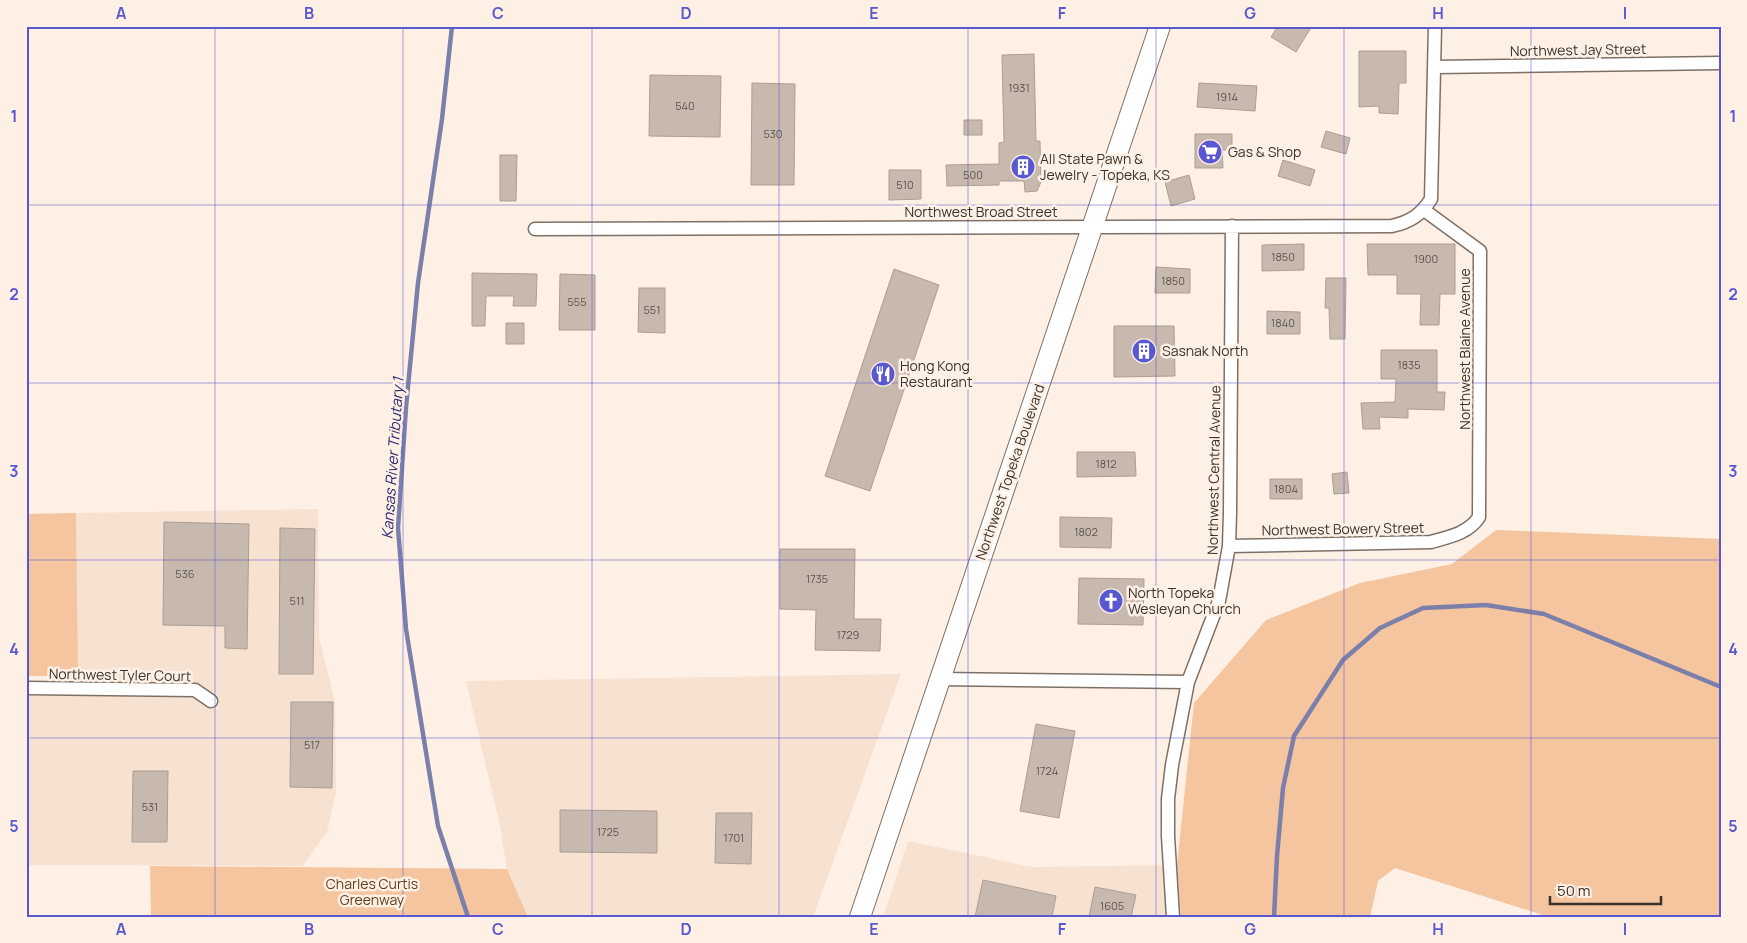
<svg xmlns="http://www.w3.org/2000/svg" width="1747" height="943" font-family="Manrope,sans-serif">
  <rect width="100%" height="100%" fill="#fff0e5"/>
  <path fill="#f7e2d2" d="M 318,509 L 319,637 L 335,702 L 336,793 L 327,832 L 303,866 L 26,865 L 26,696 L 77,696 L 76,513 Z
    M 901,674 L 813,917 L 528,917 L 507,869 L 500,826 L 466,681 Z
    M 908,841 L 1032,867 L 1177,865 L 1181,917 L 883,917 Z"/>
  <path fill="#f4c59f" d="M 76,513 L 78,676 L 26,676 L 26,514 Z
    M 1496,530 L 1721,539 L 1721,917 L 1549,917 L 1395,868 L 1378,881 L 1370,917 L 1181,917 L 1177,865 L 1194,703 L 1266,620 L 1360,583 L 1452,564 Z
    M 150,866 L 507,869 L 528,917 L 151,917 Z"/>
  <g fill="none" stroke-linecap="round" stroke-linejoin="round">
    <path stroke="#7c7fa9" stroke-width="4.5" d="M 452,26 L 442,119 L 418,283 L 406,407 L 398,528 L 406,629 L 438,826 L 468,917
      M 1274,917 L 1277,856 L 1283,788 L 1294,736 L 1343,660 L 1380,628 L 1423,608 L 1486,605 L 1544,614 L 1721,687"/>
  </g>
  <path fill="#c7b9ae" stroke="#ab9e93" d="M 1278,26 L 1312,26 L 1296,52 L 1271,37 Z
    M 1359,51 L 1406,51 L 1406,83 L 1399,83 L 1398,114 L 1379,113 L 1379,106 L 1359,107 Z
    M 1034,54 L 1036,141 L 1040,141 L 1041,182 L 1037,191 L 1025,192 L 1024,181 L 999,181 L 999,185 L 947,186 L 946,165 L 999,164 L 999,143 L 1004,142 L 1002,55 Z
    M 650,75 L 721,76 L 720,137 L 649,136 Z
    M 752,83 L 795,84 L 794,185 L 751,185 Z
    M 1199,83 L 1257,86 L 1255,111 L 1197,107 Z
    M 964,120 L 982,120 L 982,135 L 964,135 Z
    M 1326,131 L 1350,138 L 1346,154 L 1321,147 Z
    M 1195,134 L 1232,134 L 1232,150 L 1222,150 L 1223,168 L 1195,168 Z
    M 500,155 L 517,155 L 516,201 L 500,201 Z
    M 1283,160 L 1315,170 L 1310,186 L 1278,176 Z
    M 889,170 L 921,170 L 921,199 L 889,200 Z
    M 1189,175 L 1195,199 L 1171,206 L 1165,182 Z
    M 1304,244 L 1304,270 L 1262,271 L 1262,245 Z
    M 1367,244 L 1455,244 L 1455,294 L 1440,294 L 1439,325 L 1420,325 L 1421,294 L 1397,294 L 1397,275 L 1368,275 Z
    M 1156,267 L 1190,269 L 1190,293 L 1155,293 Z
    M 894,269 L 939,285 L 870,491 L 825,476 Z
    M 472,273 L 537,274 L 536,306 L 513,306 L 514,296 L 486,296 L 485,326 L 472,326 Z
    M 560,274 L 595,275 L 595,330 L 559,330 Z
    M 1326,278 L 1346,278 L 1345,339 L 1330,339 L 1329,308 L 1325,308 Z
    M 639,288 L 665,288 L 665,333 L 638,332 Z
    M 1267,311 L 1300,312 L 1300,334 L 1267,334 Z
    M 506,323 L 524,323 L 524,344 L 506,344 Z
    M 1114,326 L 1174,326 L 1175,376 L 1114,377 Z
    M 1381,350 L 1437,350 L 1437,392 L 1445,392 L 1444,410 L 1408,409 L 1408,418 L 1379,417 L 1380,429 L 1363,429 L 1361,403 L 1395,402 L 1396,379 L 1381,379 Z
    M 1077,452 L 1135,452 L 1136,476 L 1077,477 Z
    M 1347,472 L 1349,493 L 1334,494 L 1332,474 Z
    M 1270,479 L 1302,479 L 1302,499 L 1270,499 Z
    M 1060,517 L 1112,518 L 1111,548 L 1060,547 Z
    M 164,522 L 249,524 L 247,649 L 225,648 L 225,626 L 163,625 Z
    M 280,528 L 315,529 L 313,674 L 279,674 Z
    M 780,549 L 855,549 L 854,619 L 881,619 L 880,651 L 815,650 L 816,610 L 780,609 Z
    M 1079,578 L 1144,579 L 1143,625 L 1078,624 Z
    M 291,702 L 333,702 L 332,788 L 290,787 Z
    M 1036,724 L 1075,731 L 1059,818 L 1020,811 Z
    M 133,771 L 168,771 L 167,842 L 132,842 Z
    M 560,810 L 657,811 L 657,853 L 560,852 Z
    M 716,813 L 752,813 L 751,864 L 715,863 Z
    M 983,880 L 1056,896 L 1052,917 L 975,917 Z
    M 1095,887 L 1136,895 L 1131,917 L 1089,917 Z"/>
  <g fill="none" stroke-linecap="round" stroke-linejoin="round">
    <defs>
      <path id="street" d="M 1435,67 L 1721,63
        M 535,229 L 1392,226 C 1410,222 1421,215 1431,199 L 1435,26
        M 1229,546 L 1431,542 C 1449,537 1469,533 1479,517 L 1480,251 L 1424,210
        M 940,679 L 1188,682
        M 26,688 L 195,690 L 211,701
        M 1173,917 L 1168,836 L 1168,799 L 1172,765 L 1188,682 L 1219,601 L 1229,546 L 1230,513 L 1232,226"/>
      <path id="primary" d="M 860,917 L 1160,26"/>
    </defs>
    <use href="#street" stroke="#7d7066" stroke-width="15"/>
    <use href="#primary" stroke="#7d7066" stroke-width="22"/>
    <use href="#street" stroke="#fff" stroke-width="12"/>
    <use href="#primary" stroke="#fff" stroke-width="20"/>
  </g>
  <path fill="none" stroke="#5a58d0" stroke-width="1" stroke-opacity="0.55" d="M 215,26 L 215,917M 403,26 L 403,917M 592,26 L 592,917M 779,26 L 779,917M 968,26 L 968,917M 1156,26 L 1156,917M 1344,26 L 1344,917M 1531,26 L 1531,917M 26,205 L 1721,205M 26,383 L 1721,383M 26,560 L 1721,560M 26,738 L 1721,738"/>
  <defs>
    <symbol id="supermarket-disc" viewBox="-11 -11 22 22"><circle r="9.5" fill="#5a58d0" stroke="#fff0e5"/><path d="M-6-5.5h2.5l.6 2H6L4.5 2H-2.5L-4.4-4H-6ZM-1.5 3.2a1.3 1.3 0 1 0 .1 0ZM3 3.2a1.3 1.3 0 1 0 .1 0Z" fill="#fff"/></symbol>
    <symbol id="building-disc" viewBox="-11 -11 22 22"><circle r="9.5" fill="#5a58d0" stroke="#fff0e5"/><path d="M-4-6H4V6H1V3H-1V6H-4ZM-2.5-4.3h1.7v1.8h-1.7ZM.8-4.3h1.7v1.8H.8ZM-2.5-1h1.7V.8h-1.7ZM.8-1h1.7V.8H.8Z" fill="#fff"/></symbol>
    <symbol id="restaurant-disc" viewBox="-11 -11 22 22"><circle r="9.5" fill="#5a58d0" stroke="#fff0e5"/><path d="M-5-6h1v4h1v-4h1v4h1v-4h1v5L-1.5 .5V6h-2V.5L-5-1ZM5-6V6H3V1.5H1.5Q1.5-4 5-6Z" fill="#fff"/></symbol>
    <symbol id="church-disc" viewBox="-11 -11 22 22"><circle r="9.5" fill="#5a58d0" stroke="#fff0e5"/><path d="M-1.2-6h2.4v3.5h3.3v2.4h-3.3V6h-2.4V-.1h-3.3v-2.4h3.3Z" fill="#fff"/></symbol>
  </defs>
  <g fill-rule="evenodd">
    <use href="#supermarket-disc" x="1196" y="138" width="28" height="28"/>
    <use href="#building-disc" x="1009" y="153" width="28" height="28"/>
    <use href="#building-disc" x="1130" y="337" width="28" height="28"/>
    <use href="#restaurant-disc" x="869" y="360" width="28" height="28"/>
    <use href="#church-disc" x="1097" y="587" width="28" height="28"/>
  </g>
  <g text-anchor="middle" stroke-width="5" stroke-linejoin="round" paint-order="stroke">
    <g font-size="11" fill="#5c544e">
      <text x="1019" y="92">1931</text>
      <text x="1227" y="101">1914</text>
      <text x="685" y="110">540</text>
      <text x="773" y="138">530</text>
      <text x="973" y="179">500</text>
      <text x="905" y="189">510</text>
      <text x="1283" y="261">1850</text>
      <text x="1426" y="263">1900</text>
      <text x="1173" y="285">1850</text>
      <text x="577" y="306">555</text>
      <text x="652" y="314">551</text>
      <text x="1283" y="327">1840</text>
      <text x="1409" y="369">1835</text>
      <text x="1106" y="468">1812</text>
      <text x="1286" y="493">1804</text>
      <text x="1086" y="536">1802</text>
      <text x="185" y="578">536</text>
      <text x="817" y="583">1735</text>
      <text x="297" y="605">511</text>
      <text x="848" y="639">1729</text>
      <text x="312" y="749">517</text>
      <text x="1047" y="775">1724</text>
      <text x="150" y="811">531</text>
      <text x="608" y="836">1725</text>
      <text x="734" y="842">1701</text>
      <text x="1112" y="910">1605</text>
    </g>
    <g font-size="14" fill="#38332e" stroke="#fff0e5">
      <text transform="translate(1578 50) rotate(-1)" y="5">Northwest Jay Street</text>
      <text x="981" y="217">Northwest Broad Street</text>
      <text transform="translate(1465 349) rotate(-90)" y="5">Northwest Blaine Avenue</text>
      <text transform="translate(1214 470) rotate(-89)" y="5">Northwest Central Avenue</text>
      <text transform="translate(1010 472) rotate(-71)" y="5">Northwest Topeka Boulevard</text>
      <text transform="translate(1343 529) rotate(-1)" y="5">Northwest Bowery Street</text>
      <text transform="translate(120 675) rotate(1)" y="5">Northwest Tyler Court</text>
    </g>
    <g font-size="14" fill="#38332e" stroke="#fff0e5" text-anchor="start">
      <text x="1228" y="157">Gas &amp; Shop</text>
      <text x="1040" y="164">All State Pawn &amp;<tspan x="1040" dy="16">Jewelry - Topeka, KS</tspan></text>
      <text x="1162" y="356">Sasnak North</text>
      <text x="900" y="371">Hong Kong<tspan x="900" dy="16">Restaurant</tspan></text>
      <text x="1128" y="598">North Topeka<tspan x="1128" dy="16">Wesleyan Church</tspan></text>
    </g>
    <g font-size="14" fill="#643e1c" stroke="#fff0e5">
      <text x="372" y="889">Charles Curtis<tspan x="372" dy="16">Greenway</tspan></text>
    </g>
    <g font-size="15" font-style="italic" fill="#2c2a72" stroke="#fff0e5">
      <text transform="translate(393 458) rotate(-86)" y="5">Kansas River Tributary 1</text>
    </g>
  </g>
  <rect width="1747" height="943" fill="none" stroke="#fff0e5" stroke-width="55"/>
  <path d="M1550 896v8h111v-8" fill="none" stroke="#38332e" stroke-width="2.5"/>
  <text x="1557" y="896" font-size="15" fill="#38332e" stroke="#fff0e5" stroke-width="4" paint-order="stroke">50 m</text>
  <rect x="28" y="28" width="1692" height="888" fill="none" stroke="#5a58d0" stroke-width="2"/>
  <g font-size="16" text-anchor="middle" font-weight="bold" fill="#5a58d0">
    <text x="121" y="19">A</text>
    <text x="309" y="19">B</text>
    <text x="498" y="19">C</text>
    <text x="686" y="19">D</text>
    <text x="874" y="19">E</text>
    <text x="1062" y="19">F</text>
    <text x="1250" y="19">G</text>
    <text x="1438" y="19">H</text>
    <text x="1625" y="19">I</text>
    <text x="14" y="122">1</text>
    <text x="1733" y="122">1</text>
    <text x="14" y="300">2</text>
    <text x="1733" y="300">2</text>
    <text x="14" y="477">3</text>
    <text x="1733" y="477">3</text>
    <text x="14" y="655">4</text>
    <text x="1733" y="655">4</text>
    <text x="14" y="832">5</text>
    <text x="1733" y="832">5</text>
    <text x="121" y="935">A</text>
    <text x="309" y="935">B</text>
    <text x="498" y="935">C</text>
    <text x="686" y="935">D</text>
    <text x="874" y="935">E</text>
    <text x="1062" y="935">F</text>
    <text x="1250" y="935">G</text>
    <text x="1438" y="935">H</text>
    <text x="1625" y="935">I</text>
  </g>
</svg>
